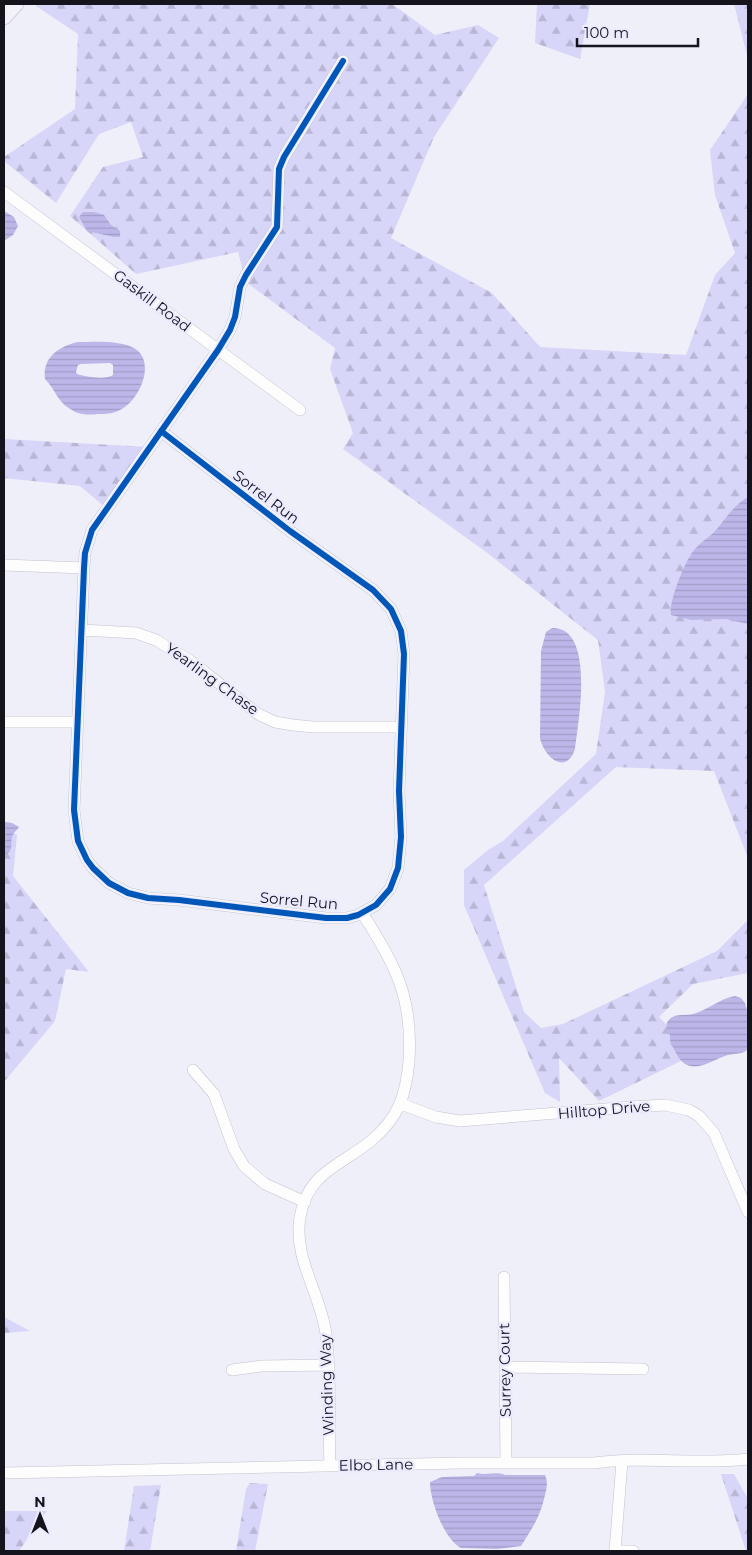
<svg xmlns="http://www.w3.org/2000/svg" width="752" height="1555" font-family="Montserrat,sans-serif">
  <defs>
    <pattern id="forest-firs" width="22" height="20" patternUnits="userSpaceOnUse" patternTransform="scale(1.25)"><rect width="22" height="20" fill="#d7d5f8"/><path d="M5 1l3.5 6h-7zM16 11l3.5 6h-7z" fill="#b8b6d4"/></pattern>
    <pattern id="water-rules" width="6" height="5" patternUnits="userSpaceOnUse" patternTransform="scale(1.25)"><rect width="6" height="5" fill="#bcb7e8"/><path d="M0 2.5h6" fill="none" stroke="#a19cc7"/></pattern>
  </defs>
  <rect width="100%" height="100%" fill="#efeffa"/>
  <path fill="url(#forest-firs)" d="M 38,4 L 392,4 L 435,35 L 478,25 L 499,38 L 434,137 L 391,238 L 492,293 L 540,347 L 686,355 L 715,275 L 735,253 L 715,195 L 710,150 L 748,94 L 748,858 L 714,771 L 616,767 L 484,885 L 524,1012 L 541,1028 L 563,1024 L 717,951 L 748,920 L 748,973 L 693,984 L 659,1017 L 667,1025 L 738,997 L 746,1052 L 681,1061 L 599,1101 L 559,1058 L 560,1102 L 545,1093 L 464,905 L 464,870 L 488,850 L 503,841 L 596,754 L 605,692 L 598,640 L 486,552 L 343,449 L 353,433 L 330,369 L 335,348 L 246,282 L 238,252 L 136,274 L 70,216 L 103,167 L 143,157 L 131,122 L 99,134 L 56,203 L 4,161 L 4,157 L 75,109 L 78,34 L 36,6 Z
    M 537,4 L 590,4 L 580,59 L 535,43 Z
    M 734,4 L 748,4 L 748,59 Z
    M 4,439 L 149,447 L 105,507 L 80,486 L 4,478 Z
    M 4,827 L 17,835 L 13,876 L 89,972 L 66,969 L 55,1021 L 4,1082 Z
    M 4,1317 L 30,1331 L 4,1333 Z
    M 721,1474 L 734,1474 L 748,1499 L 748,1551 L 746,1551 Z
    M 250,1483 L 268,1484 L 255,1551 L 236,1551 L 246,1489 Z
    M 161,1485 L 150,1551 L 124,1551 L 134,1486 Z
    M 4,1511 L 47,1511 L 19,1551 L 4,1551 Z"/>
  <path fill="url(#water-rules)" fill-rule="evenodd" d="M 4,211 L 14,217 L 18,226 L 13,235 L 4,241 Z
    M 83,212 L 94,212 L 104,215 L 111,225 L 120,231 L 120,237 L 114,237 L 87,231 L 79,217 Z
    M 78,342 C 95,342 116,340 132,347 C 158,359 140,401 120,410 C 113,414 105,414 98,414 C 89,415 79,415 72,410 C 58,403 55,389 45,379 C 42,358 59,346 78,342 ZM 110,363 L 113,365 L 113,375 C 106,380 86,377 77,374 L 76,372 L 78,365 L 81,364 Z
    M 748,497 L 748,624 L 726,619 L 691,620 L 671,615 C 668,603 686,557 696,548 C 702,541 710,537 716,530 C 726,518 734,505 748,497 Z
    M 552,628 C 596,627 578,723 575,749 C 566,776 544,757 540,738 L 541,651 L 546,632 Z
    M 4,822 L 12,823 L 19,827 C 17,830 13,833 12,837 C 10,846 14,852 4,855 Z
    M 735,996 L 741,998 L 745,1003 L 748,1014 L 747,1050 C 741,1055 733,1053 725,1056 C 707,1063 688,1077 676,1053 C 672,1043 670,1048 670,1036 C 669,1031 664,1026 668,1021 C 673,1013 685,1016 693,1014 C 708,1010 721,998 735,996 Z
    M 477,1473 C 487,1476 496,1471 505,1475 L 545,1475 C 548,1482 547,1487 545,1495 C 540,1517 533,1527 521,1546 L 497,1549 L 461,1548 C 444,1539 430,1501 430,1482 L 442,1477 L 474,1476 Z"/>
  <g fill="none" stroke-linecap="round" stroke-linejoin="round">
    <defs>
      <path id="minor" d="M 4,192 L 300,410
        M 161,431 L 290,531 L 373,590 L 391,609 L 401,631 L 404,654 L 399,791 L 401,837 L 398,868 L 390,889 L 376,905 L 358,915 L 347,918 L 326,918 L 179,900 L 148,898 L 128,893 L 109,883 L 93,868 L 87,860 L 78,841 L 74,810 L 84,568 L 85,553 L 92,530 L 218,350 L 230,330 L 235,317 L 240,287 L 246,275 L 277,227 L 279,169 L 284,157 L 343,61
        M 4,565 L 84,568
        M 82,630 L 136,633 L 156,640 L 192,662 L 258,714 L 275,722 L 293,725 L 313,727 L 402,727
        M 4,722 L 77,722
        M 193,1070 L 214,1094 L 234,1149 L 244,1166 L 265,1184 L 305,1202
        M 401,1104 L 436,1117 L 460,1121 L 630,1107 L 665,1105 L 689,1110 L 699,1116 L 714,1133 L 748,1212
        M 504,1277 L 506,1463
        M 505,1367 L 643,1369
        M 232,1370 L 262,1366 L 328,1365
        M 330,1466 C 328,1422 332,1377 326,1334 C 321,1294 293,1259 300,1217 C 308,1171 341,1166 372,1140 C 399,1117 406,1095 409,1061 C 413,998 396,965 362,913
        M 4,1473 L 461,1463 L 594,1463 C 644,1456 698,1465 748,1459
        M 615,1551 L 622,1461
        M 615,1551 L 633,1551"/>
      <path id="major" d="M 4,17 L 16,4"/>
    </defs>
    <use href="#minor" stroke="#c2c2cc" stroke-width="12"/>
    <use href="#major" stroke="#b9b8c7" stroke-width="16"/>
    <use href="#minor" stroke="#fdfdfe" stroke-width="11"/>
    <use href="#major" stroke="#f2f2f8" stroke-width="15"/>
    <defs>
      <path id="cycleway" d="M 161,431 L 290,531 L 373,590 L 391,609 L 401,631 L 404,654 L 399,791 L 401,837 L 398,868 L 390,889 L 376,905 L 358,915 L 347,918 L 326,918 L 179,900 L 148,898 L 128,893 L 109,883 L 93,868 L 87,860 L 78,841 L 74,810 L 84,568 L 85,553 L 92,530 L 218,350 L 230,330 L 235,317 L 240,287 L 246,275 L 277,227 L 279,169 L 284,157 L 343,61"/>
    </defs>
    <use href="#cycleway" stroke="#ebeaff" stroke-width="9"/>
    <use href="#cycleway" stroke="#0057b8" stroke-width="6"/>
  </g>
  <g text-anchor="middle" stroke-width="4.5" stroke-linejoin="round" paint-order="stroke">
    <g font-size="15" fill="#15141d" stroke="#ebeaff">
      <text transform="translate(152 301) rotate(37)" y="5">Gaskill Road</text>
      <text transform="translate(266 497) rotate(37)" y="5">Sorrel Run</text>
      <text transform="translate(212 679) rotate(36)" y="5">Yearling Chase</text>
      <text transform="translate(299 901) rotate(5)" y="5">Sorrel Run</text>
      <text transform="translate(604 1110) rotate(-5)" y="5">Hilltop Drive</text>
      <text transform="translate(505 1370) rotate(-91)" y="5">Surrey Court</text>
      <text transform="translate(327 1385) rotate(-92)" y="5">Winding Way</text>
      <text transform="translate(376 1465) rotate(-1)" y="5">Elbo Lane</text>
    </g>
  </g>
  <rect width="752" height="1555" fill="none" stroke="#15141d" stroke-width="10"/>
  <g transform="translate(40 1515)" stroke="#ebeaff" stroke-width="4" paint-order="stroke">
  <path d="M0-4L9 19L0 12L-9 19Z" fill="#15141d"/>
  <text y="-8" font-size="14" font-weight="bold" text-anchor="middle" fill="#15141d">N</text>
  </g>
  <path d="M577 38v8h121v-8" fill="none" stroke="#15141d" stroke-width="2.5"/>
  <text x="584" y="38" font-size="15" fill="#15141d" stroke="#ebeaff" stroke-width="4" paint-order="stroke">100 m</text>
</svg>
